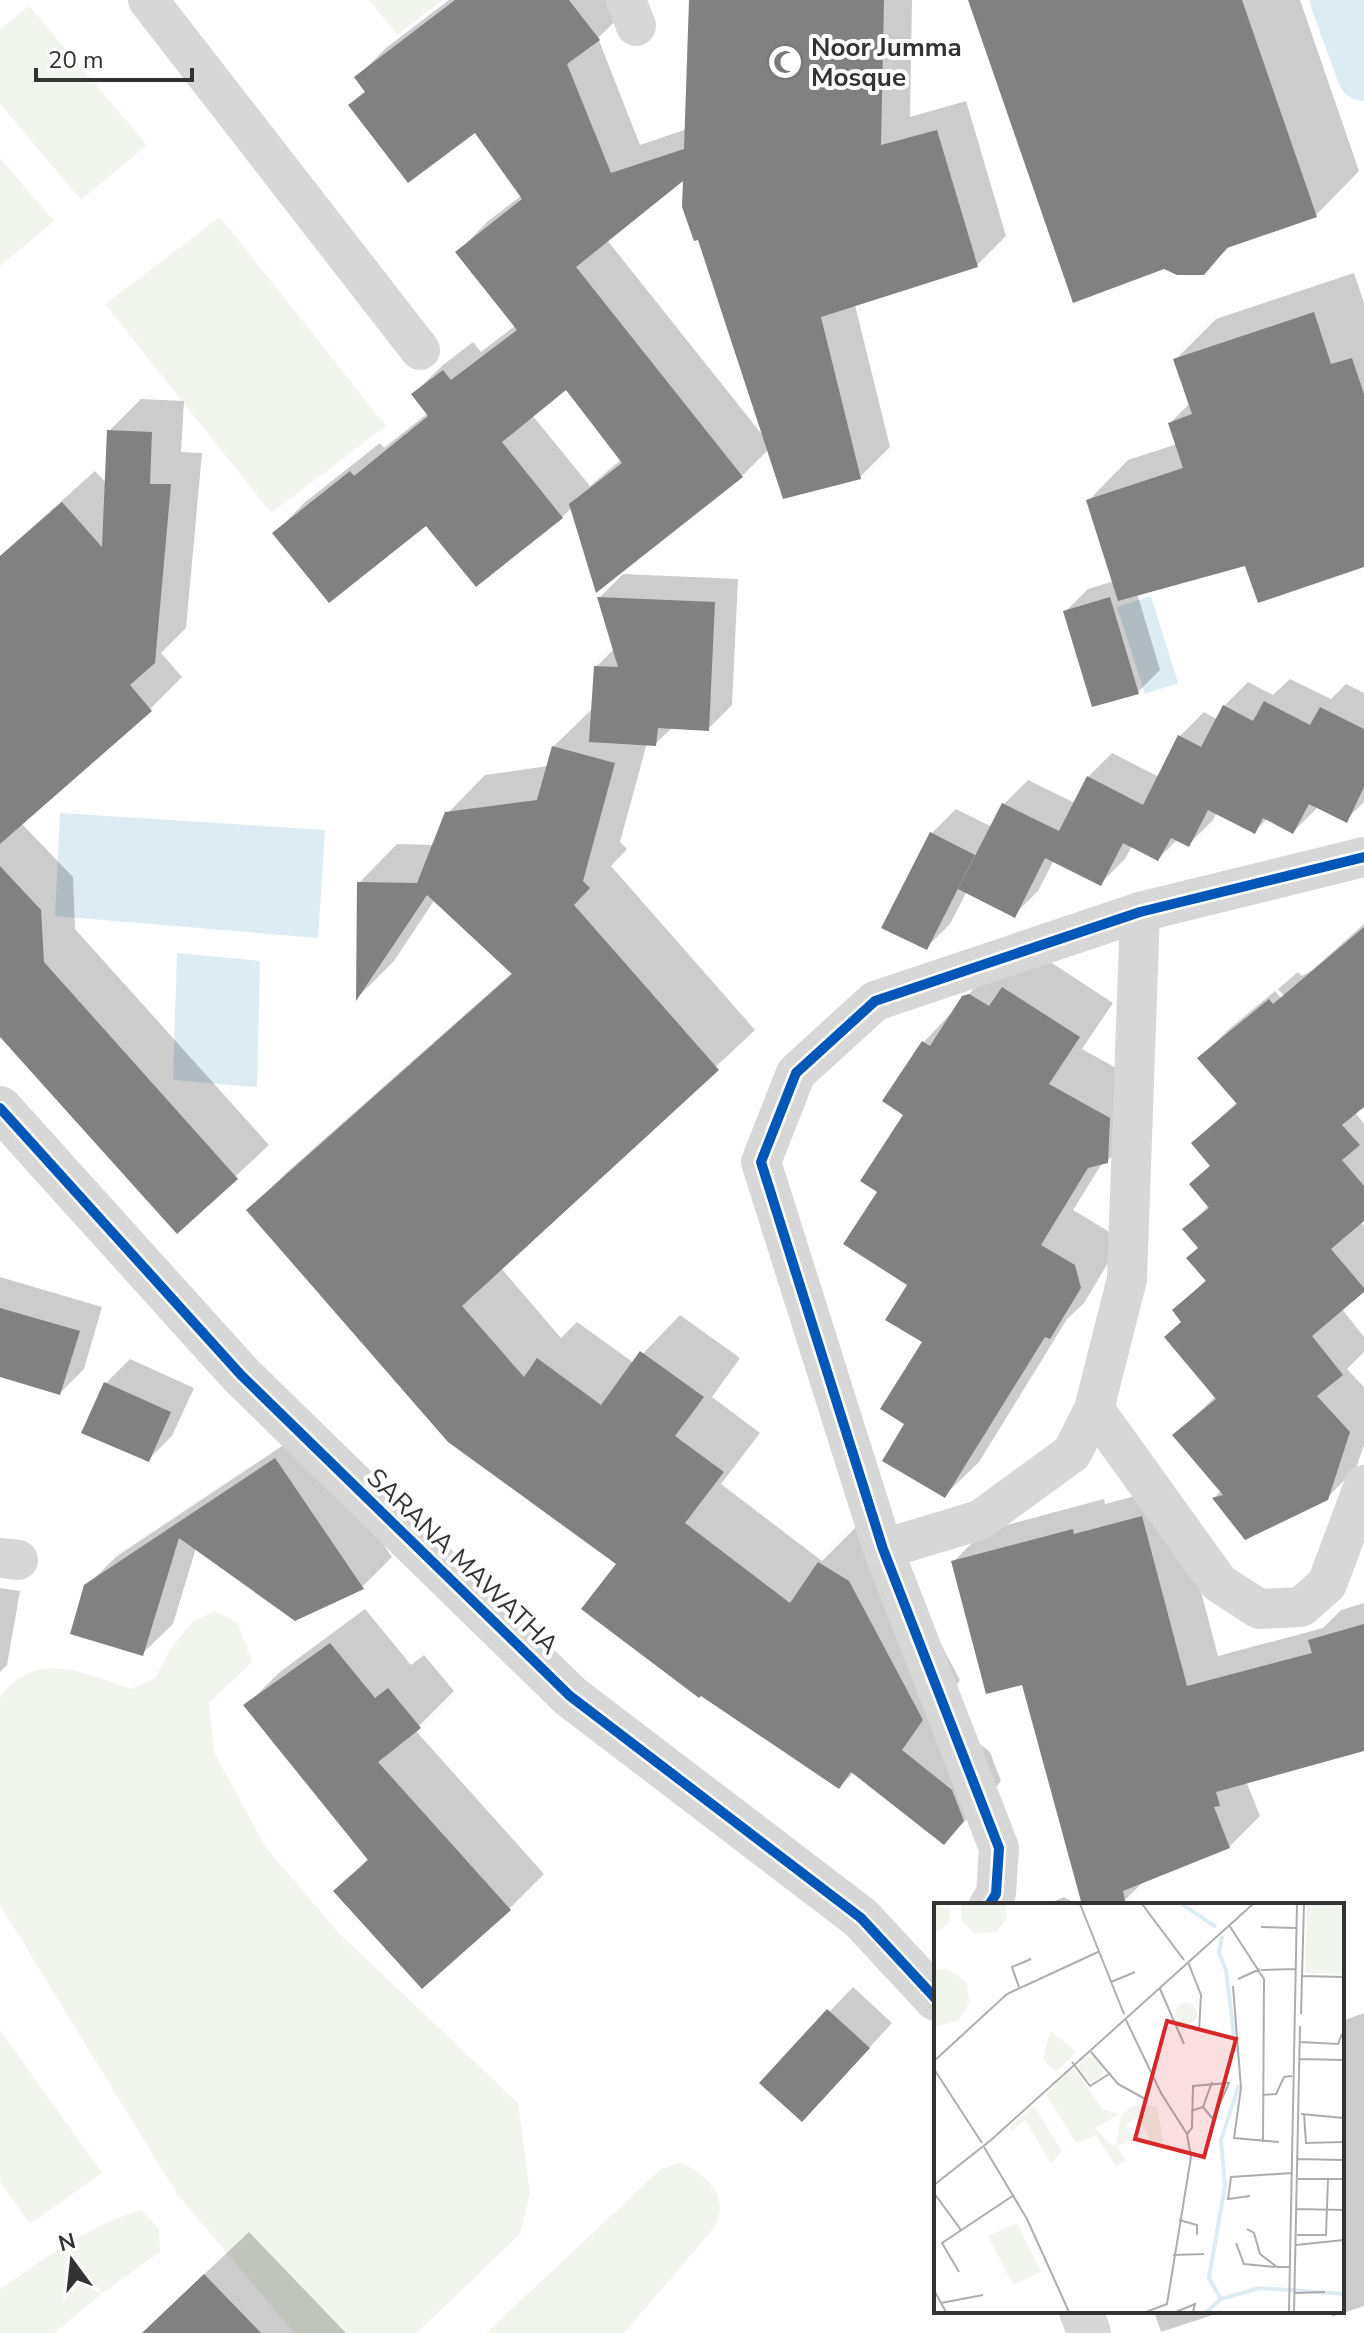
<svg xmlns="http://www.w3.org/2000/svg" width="1364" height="2333" font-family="'Nunito Sans',sans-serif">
  <rect width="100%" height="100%" fill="#fff"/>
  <path fill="#f1f5ed" d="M 369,0 L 443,0 L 397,35 Z
    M 29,6 L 147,145 L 81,200 L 0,104 L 0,29 Z
    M 0,158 L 54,221 L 0,266 Z
    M 220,217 L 386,426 L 271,513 L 105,304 Z
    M 215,1611 L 238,1623 L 252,1662 L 209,1703 L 214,1752 L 266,1848 L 339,1933 L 518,2103 L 530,2193 L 520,2234 L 417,2333 L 294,2333 L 177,2194 L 0,1905 L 0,1697 C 36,1648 84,1673 131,1689 L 155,1678 L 170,1650 L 192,1622 Z
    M 0,2030 L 102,2173 L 30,2224 L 0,2182 Z
    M 679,2163 C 697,2167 720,2187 720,2208 C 720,2214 716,2222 715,2227 L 624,2333 L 486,2333 L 661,2169 Z
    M 141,2210 L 159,2229 L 160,2252 L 101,2294 L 55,2333 L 0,2333 L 0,2289 C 44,2259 89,2225 141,2210 Z"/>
  <path fill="#ddebf3" d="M 1151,596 L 1178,683 L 1145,694 L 1117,607 Z
    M 60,813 L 325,830 L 318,938 L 55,916 Z
    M 177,953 L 260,961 L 257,1087 L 173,1080 Z"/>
  <path fill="#0003" fill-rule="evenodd" d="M 449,0 L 621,0 L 628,9 L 598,38 L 640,145 L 687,129 L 691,0 L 912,0 L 910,117 L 966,101 L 1006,236 L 976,266 L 855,305 L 890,447 L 860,477 L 769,449 L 742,476 L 597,589 L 572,507 L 562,517 L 275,533 L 304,503 L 380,443 L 384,448 L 428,413 L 413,394 L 443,365 L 473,342 L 481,352 L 516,325 L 458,252 L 487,222 L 522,195 L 475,130 L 351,105 L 366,90 L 356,78 L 386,48 ZM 685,176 L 764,437 L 607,240 ZM 566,387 L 622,459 L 590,486 L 532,415 Z
    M 970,0 L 1300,0 L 1359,171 L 1316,215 L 1232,244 L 1203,273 Z
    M 1354,273 L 1364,303 L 1364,565 L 1247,563 L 1137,593 L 1160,670 L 1138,692 L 1066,611 L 1088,589 L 1114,581 L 1088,501 L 1128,460 L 1177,444 L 1170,423 L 1190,403 L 1175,360 L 1216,319 Z
    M 141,399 L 184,401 L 181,452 L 202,453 L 186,628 L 161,653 L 182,677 L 150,709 L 21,823 L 73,877 L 75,929 L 269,1145 L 177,1231 L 0,1035 L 0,556 L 95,471 L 107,484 L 109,431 Z
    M 623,574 L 738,579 L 732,705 L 708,729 L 673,727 L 655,744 L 647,743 L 620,842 L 627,849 L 611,866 L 755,1030 L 501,1268 L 561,1338 L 577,1322 L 634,1363 L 680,1315 L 740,1358 L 712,1397 L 760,1433 L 721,1484 L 822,1561 L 858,1525 L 887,1543 L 960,1680 L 938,1711 L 990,1752 L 1001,1781 L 982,1804 L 944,1842 L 854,1772 L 839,1787 L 619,1564 L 249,1210 L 287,1172 L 513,972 L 435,899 L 394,961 L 358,997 L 359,883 L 397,844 L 434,845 L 447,814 L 485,775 L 548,766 L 553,747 L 592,709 L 596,667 L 614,649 L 599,598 Z
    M 1290,679 L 1331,699 L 1346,684 L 1364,693 L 1364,802 L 1346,820 L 1317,808 L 1293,832 L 1268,818 L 1255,831 L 1217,812 L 1213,820 L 1189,844 L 1178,839 L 1158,859 L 1132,846 L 1125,859 L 1101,883 L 1054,860 L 1038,891 L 1014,915 L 967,891 L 950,924 L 926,948 L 932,833 L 956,809 L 992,827 L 1004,804 L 1028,780 L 1075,803 L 1088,777 L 1112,753 L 1159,777 L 1180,736 L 1204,712 L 1218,720 L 1224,706 L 1248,682 L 1273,695 Z
    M 1364,924 L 1364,1105 L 1355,1112 L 1364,1124 L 1364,1219 L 1360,1221 L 1364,1226 L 1364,1290 L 1342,1309 L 1364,1337 L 1364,1352 L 1347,1369 L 1364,1387 L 1364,1445 L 1356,1468 L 1327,1498 L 1214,1498 L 1222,1490 L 1175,1435 L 1216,1396 L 1183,1321 L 1175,1310 L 1207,1279 L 1200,1247 L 1185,1230 L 1209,1205 L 1192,1184 L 1211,1164 L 1193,1143 L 1237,1102 L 1200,1058 L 1229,1029 L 1275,991 L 1355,1084 L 1360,1084 L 1278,989 L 1298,972 L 1302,976 L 1312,970 Z
    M 1038,954 L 1113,1003 L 1082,1049 L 1143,1083 L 1142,1127 L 1107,1161 L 1103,1162 L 1073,1210 L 1108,1231 L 1114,1253 L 1084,1303 L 1067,1319 L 979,1462 L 944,1496 L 907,1423 L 924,1342 L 910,1285 L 880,1192 L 906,1115 L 923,1043 L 999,962 Z
    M 0,1277 L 102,1307 L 84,1369 L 60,1393 L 0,1375 Z
    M 130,1359 L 194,1388 L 172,1436 L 148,1460 L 106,1383 Z
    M 306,1430 L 392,1557 L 362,1587 L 196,1548 L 173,1624 L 143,1653 L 86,1586 L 117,1556 Z
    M 1173,1486 L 1218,1656 L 1323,1628 L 1341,1610 L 1364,1603 L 1364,1749 L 1246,1781 L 1260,1816 L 1229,1847 L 1144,1881 L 1124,1901 L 1109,1905 L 1084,1905 L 1023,1682 L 953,1562 L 984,1531 L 1104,1499 L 1105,1504 Z
    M 0,1588 L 20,1591 L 7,1665 L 0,1672 Z
    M 365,1609 L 411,1665 L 424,1655 L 454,1691 L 415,1730 L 544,1874 L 509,1909 L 336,1891 L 369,1858 L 246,1705 L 281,1671 Z
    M 1064,1897 L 1078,1905 L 1045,1905 Z
    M 853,1987 L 892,2023 L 826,2095 L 762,2083 Z
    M 1364,2013 L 1364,2306 L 1332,2317 L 1329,2311 L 1342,2311 L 1342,2021 Z
    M 249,2232 L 346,2333 L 142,2333 Z
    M 1154,2311 L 1225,2311 L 1161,2332 Z"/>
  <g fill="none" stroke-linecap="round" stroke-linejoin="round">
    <path stroke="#ddebf3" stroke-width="54" d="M 1337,0 L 1364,74"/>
  </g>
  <path fill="#818181" d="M 455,0 L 569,0 L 600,40 L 567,64 L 611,173 L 684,149 L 689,0 L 884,0 L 881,145 L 937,130 L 978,267 L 821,317 L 861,479 L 783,499 L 698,240 L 694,241 L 682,207 L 683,181 L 576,267 L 743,477 L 596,593 L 569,504 L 622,463 L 566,390 L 502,442 L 563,518 L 476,587 L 426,526 L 329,603 L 272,533 L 350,471 L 354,476 L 428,416 L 411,394 L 443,370 L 451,380 L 517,330 L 455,252 L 522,199 L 475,133 L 408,183 L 348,105 L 365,92 L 354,77 Z
    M 968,0 L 1242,0 L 1317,217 L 1227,248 L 1204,275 L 1177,275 L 1164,269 L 1073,303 Z
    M 1314,312 L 1331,364 L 1352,358 L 1364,394 L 1364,567 L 1258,603 L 1245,566 L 1118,601 L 1086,500 L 1183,468 L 1168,423 L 1192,414 L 1173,359 Z
    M 107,430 L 152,432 L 150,484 L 171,484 L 155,663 L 130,685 L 152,711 L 0,844 L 0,556 L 62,502 L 102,547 Z
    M 597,597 L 715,602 L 709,731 L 658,728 L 656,746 L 589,742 L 594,666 L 618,667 Z
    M 1110,597 L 1139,694 L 1092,707 L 1063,611 Z
    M 1264,701 L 1310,725 L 1320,707 L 1364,729 L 1364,787 L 1347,823 L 1309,804 L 1293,834 L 1263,818 L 1255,834 L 1208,810 L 1189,847 L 1171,838 L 1158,861 L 1123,843 L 1101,886 L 1045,858 L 1015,918 L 958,889 L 1002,803 L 1059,831 L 1087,776 L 1143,805 L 1178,735 L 1201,747 L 1223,705 L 1253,721 Z
    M 552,746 L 615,763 L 583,881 L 590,888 L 574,905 L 719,1070 L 462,1306 L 524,1377 L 537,1358 L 601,1405 L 640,1351 L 704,1397 L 675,1436 L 724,1472 L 685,1523 L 790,1603 L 818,1562 L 849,1581 L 923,1720 L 902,1750 L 952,1790 L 964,1821 L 944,1845 L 851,1772 L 839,1789 L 701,1696 L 699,1698 L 581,1609 L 616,1564 L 448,1442 L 246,1210 L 512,974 L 427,895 L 356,1001 L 357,882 L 417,883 L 445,812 L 537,800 Z
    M 930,832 L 975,855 L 927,950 L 881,928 Z
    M 0,866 L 41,910 L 44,962 L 238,1179 L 177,1234 L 0,1037 Z
    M 1364,927 L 1364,1107 L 1342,1125 L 1360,1145 L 1342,1160 L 1364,1186 L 1364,1221 L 1331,1249 L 1364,1288 L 1364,1292 L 1312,1336 L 1343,1375 L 1317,1396 L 1350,1432 L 1328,1500 L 1245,1540 L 1212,1498 L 1223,1495 L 1172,1435 L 1216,1399 L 1164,1337 L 1181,1322 L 1172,1310 L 1206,1281 L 1186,1258 L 1198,1248 L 1182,1229 L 1209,1208 L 1189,1184 L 1210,1166 L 1191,1143 L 1237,1104 L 1197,1058 L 1269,999 L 1273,1004 Z
    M 1002,987 L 1080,1037 L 1049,1084 L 1110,1118 L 1108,1163 L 1088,1168 L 1041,1245 L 1075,1265 L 1081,1288 L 1050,1339 L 1045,1337 L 945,1498 L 882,1461 L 904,1424 L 880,1409 L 922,1342 L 885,1320 L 907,1285 L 843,1244 L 877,1192 L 860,1181 L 903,1115 L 882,1101 L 922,1041 L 930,1046 L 962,996 L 969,994 L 989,1006 Z
    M 0,1308 L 80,1331 L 60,1395 L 0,1377 Z
    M 104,1382 L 171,1412 L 149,1462 L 81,1433 Z
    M 275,1458 L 364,1589 L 295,1621 L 179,1538 L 143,1656 L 70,1634 L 84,1585 Z
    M 1142,1516 L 1187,1686 L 1312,1653 L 1308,1640 L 1364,1624 L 1364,1751 L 1216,1792 L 1220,1806 L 1214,1807 L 1230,1848 L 1123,1891 L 1126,1905 L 1082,1905 L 1022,1685 L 986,1694 L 951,1561 L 1073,1529 L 1074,1534 Z
    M 330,1643 L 375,1698 L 388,1688 L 421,1728 L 378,1762 L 511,1910 L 422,1989 L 333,1891 L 368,1860 L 243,1705 Z
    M 827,2009 L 870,2048 L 802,2122 L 759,2083 Z
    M 204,2274 L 261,2333 L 142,2333 Z"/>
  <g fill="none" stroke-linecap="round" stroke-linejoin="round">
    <path stroke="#d7d7d7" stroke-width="40" d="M 148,0 L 420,350
      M 626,0 L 636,26
      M 1094,1409 L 1219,1583 L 1259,1609 L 1301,1607 L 1327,1584 L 1364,1485
      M 883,1549 L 980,1520 L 1072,1453 L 1094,1409 L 1127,1279 L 1140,912
      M 0,1558 L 18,1560
      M 989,1905 L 996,1894 L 999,1848 L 883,1549 L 761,1162 L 796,1073 L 875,1001 L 1140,912 L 1364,857"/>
    <path stroke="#d7d7d7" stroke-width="44" d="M 0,1108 L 241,1375 L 570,1696 L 861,1918 L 936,1999
      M 1081,2311 L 1089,2333"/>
    <defs>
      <path id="cycleway" d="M 0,1108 L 241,1375 L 570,1696 L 861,1918 L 936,1999
        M 989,1905 L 996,1894 L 999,1848 L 883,1549 L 761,1162 L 796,1073 L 875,1001 L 1140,912 L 1364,857"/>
    </defs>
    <use href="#cycleway" stroke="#fff" stroke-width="15"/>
    <use href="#cycleway" stroke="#0057b8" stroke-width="10"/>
  </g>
  <defs>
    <symbol id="mosque-ring" viewBox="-11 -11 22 22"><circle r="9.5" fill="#fff" stroke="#7a7a7a" stroke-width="1.5"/><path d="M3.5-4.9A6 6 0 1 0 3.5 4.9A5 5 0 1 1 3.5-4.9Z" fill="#7a7a7a"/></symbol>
  </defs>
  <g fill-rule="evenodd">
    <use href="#mosque-ring" x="765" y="42" width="40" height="40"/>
  </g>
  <g text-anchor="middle" stroke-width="8" stroke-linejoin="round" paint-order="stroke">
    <g font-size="26" font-weight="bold" fill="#333" stroke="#fff" text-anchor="start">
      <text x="811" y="56">Noor Jumma<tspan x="811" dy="30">Mosque</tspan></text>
    </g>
    <g font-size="26" fill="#333" stroke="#fff">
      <text transform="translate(463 1561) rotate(44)" y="9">SARANA MAWATHA</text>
    </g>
  </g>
  <g transform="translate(934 1903)">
    <rect width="410" height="410" fill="#fff"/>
    <path d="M 0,1 L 17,6 L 14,21 L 0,31 ZM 27,1 L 72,1 L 72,17 L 62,29 L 40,30 L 28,19 ZM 373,1 L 410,1 L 410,71 L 371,70 ZM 14,66 L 32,79 L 36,100 L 24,118 L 2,123 L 0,67 ZM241 111a11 11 0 1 1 22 0a11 11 0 1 1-22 0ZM 116,128 L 143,149 L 122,169 L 109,157 ZM145 166a12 12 0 1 1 24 0a12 12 0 1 1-24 0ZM 139,163 L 168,206 L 186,211 L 161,225 L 175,240 L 182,242 L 187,213 L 199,202 L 223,203 L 229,238 L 218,243 L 205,213 L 192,221 L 197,235 L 211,234 L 183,243 L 192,257 L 182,263 L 162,233 L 142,240 L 112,191 ZM 100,203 L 128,248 L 117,260 L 91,217 L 78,228 L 76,224 ZM 83,320 L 107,369 L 79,382 L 54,333 Z" fill="#f1f5ed"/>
    <path fill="none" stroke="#ddebf3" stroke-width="4" d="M 248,1 L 282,24M 288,33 L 285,50 L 292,67 L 302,149M 287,396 L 275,375 L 291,283 L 287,237 L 305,182M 272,409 L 287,396 L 325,385 L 410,391"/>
    <path fill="none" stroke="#adadad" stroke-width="2" d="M 146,1 L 190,111M 208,1 L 250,57M 295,22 L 330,76 L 329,239M 327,24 L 362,25M 254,59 L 267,92 L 265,128M 327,67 L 361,66M 368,73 L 410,74M 304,76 L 326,66M 177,79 L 201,69M 299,83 L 307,185 L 300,235 L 345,239M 85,84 L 78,64 L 97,56M 226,86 L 250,141M 367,111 L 370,1M 192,117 L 227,190 L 253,231 L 257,254 L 233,401 L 212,409M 366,139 L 404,141 L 408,131M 157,149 L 184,181 L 213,197M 366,156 L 410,157M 0,158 L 73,91 L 164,49M 138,159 L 156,183 L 175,171M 0,166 L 48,240M 328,192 L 342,191 L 350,174 L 358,173M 257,208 L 269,204 L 278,179M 367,211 L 410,215M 370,211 L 372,240 L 410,239M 253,231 L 258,225 L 259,183 L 295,180 L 279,216 L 269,204M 50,244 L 93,316 L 135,409M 364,256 L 410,257M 364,276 L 410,276M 0,282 L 57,237 L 319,1M 0,290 L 27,327M 316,293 L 294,296 L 297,274 L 358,270M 363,306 L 410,307M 245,317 L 263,322 L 263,332M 313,326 L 320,330 L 326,351 L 343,364 L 356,364M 363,332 L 392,332 L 394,276M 302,340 L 310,361 L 341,364M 362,342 L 410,337M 239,352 L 270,351M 25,369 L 8,340 L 80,292M 0,387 L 12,409M 361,390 L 391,389M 7,400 L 49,392M 242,409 L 261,401 L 259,409M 355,409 L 363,1M 360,409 L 366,123"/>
    <path fill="#d62828" fill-opacity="0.15" stroke="#d62828" stroke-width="4" d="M 233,118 L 302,136 L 270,254 L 201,236 Z"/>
    <rect width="410" height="410" fill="none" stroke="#333" stroke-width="4"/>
  </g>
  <g transform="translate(72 2261) rotate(345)" stroke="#ffffff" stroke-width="6" paint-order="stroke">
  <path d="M0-6L14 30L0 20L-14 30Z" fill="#333333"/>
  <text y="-12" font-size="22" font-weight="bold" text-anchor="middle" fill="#333333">N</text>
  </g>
  <path d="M36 68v12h156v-12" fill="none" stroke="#333333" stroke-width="4"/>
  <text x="48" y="68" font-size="24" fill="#333333" stroke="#ffffff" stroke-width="6" paint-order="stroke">20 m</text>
</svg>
